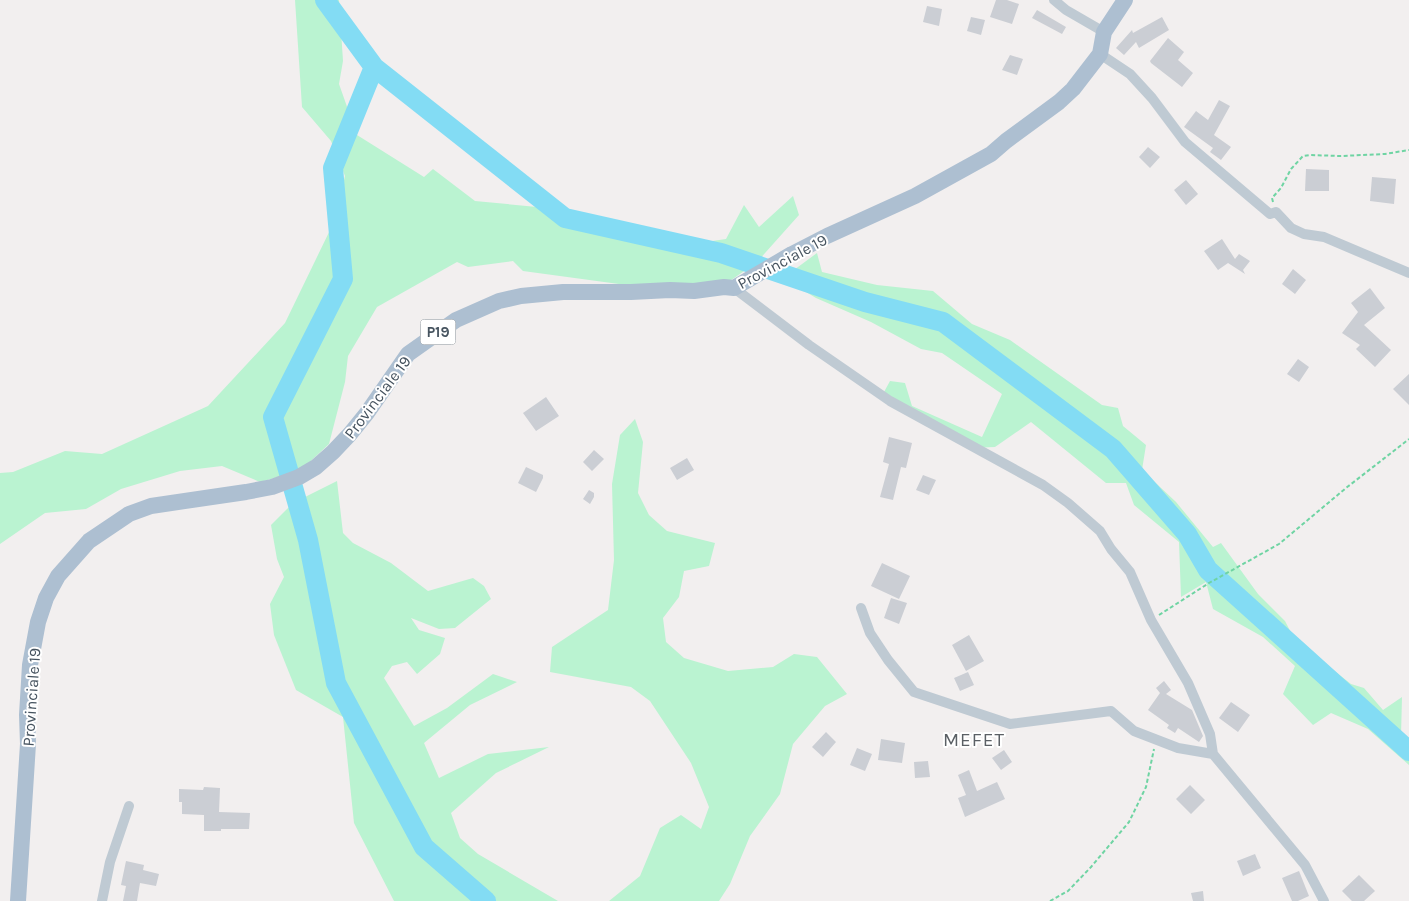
<svg xmlns="http://www.w3.org/2000/svg" width="1409" height="901" font-family="Karla,sans-serif">
  <rect width="100%" height="100%" fill="#f2efef"/>
  <path fill="#baf3d1" d="M 295,0 L 339,0 L 343,61 L 339,84 L 357,135 L 424,177 L 433,169 L 475,201 L 558,209 L 664,248 L 726,239 L 744,205 L 759,227 L 793,196 L 799,215 L 757,262 L 717,290 L 641,287 L 523,271 L 513,261 L 468,267 L 457,262 L 377,307 L 348,356 L 345,382 L 329,444 L 300,471 L 260,482 L 222,466 L 180,471 L 121,489 L 86,509 L 45,513 L 0,544 L 0,473 L 13,472 L 65,451 L 102,454 L 208,406 L 285,323 L 332,226 L 345,176 L 331,141 L 302,107 Z
    M 817,253 L 822,272 L 877,285 L 933,291 L 972,324 L 1010,340 L 1102,405 L 1118,408 L 1123,426 L 1146,445 L 1142,470 L 1176,502 L 1213,547 L 1221,543 L 1258,594 L 1285,621 L 1299,648 L 1304,647 L 1351,684 L 1364,688 L 1383,710 L 1402,697 L 1401,736 L 1409,738 L 1409,765 L 1368,729 L 1331,713 L 1313,725 L 1283,694 L 1295,666 L 1263,637 L 1213,609 L 1206,582 L 1181,597 L 1179,542 L 1134,505 L 1126,483 L 1106,483 L 1031,422 L 995,447 L 970,448 L 884,392 L 890,381 L 905,383 L 912,406 L 982,437 L 1002,394 L 942,353 L 921,349 L 871,322 L 816,298 L 783,278 Z
    M 635,419 L 643,442 L 638,493 L 649,515 L 667,531 L 715,543 L 709,566 L 684,571 L 679,597 L 663,618 L 666,642 L 684,658 L 728,671 L 773,667 L 794,654 L 817,657 L 847,694 L 825,706 L 793,744 L 780,794 L 750,836 L 730,884 L 719,901 L 609,901 L 640,876 L 660,828 L 681,815 L 701,829 L 709,807 L 691,763 L 650,701 L 631,687 L 550,672 L 552,647 L 608,610 L 614,560 L 612,484 L 620,435 Z
    M 337,481 L 343,533 L 353,543 L 391,563 L 428,591 L 473,578 L 484,586 L 491,599 L 455,628 L 439,629 L 411,618 L 419,630 L 445,638 L 440,654 L 417,674 L 407,662 L 392,666 L 384,678 L 414,726 L 447,708 L 493,674 L 517,682 L 470,705 L 424,743 L 439,778 L 488,754 L 549,747 L 496,773 L 451,813 L 460,838 L 478,854 L 558,901 L 394,901 L 354,823 L 343,717 L 296,690 L 274,635 L 270,604 L 284,577 L 277,559 L 271,525 L 293,503 Z"/>
  <g fill="none" stroke-linecap="round" stroke-linejoin="round">
    <path stroke="#83dcf4" stroke-width="20" d="M 325,0 L 374,67 L 565,218 L 721,253 L 865,302 L 943,322 L 1113,449 L 1187,534 L 1208,570 L 1409,751
      M 374,67 L 333,168 L 343,279 L 273,417 L 308,540 L 336,683 L 424,847 L 486,901"/>
  </g>
  <path fill="#cbced4" d="M 996,0 L 1007,0 L 1019,4 L 1012,24 L 990,17 Z
    M 927,6 L 942,9 L 939,26 L 923,22 Z
    M 1037,10 L 1066,27 L 1062,34 L 1032,18 Z
    M 971,17 L 985,20 L 981,35 L 967,31 Z
    M 1162,17 L 1169,30 L 1139,48 L 1136,42 L 1124,55 L 1116,48 L 1132,30 L 1133,33 Z
    M 1168,38 L 1184,52 L 1178,60 L 1193,73 L 1182,87 L 1151,63 L 1150,61 Z
    M 1010,55 L 1023,59 L 1017,75 L 1002,70 Z
    M 1219,100 L 1230,106 L 1214,135 L 1231,147 L 1221,160 L 1210,152 L 1213,148 L 1184,127 L 1196,111 L 1208,120 Z
    M 1148,147 L 1160,157 L 1150,168 L 1139,157 Z
    M 1306,169 L 1329,170 L 1329,191 L 1305,191 Z
    M 1372,177 L 1396,179 L 1394,204 L 1370,201 Z
    M 1186,180 L 1198,194 L 1186,205 L 1174,190 Z
    M 1222,239 L 1235,259 L 1239,254 L 1250,261 L 1243,270 L 1245,274 L 1228,263 L 1218,270 L 1204,251 Z
    M 1293,269 L 1306,280 L 1295,294 L 1282,284 Z
    M 1370,288 L 1385,308 L 1364,325 L 1391,350 L 1375,367 L 1356,349 L 1360,345 L 1342,333 L 1358,312 L 1351,303 Z
    M 1298,359 L 1309,367 L 1299,382 L 1287,374 Z
    M 1409,374 L 1409,405 L 1393,389 Z
    M 546,397 L 559,416 L 536,431 L 523,413 Z
    M 889,437 L 912,443 L 906,468 L 901,467 L 893,500 L 880,497 L 889,464 L 883,462 Z
    M 594,450 L 604,459 L 592,471 L 583,462 Z
    M 687,458 L 694,470 L 677,480 L 670,468 Z
    M 526,467 L 543,475 L 543,478 L 536,492 L 518,483 Z
    M 923,475 L 936,480 L 929,495 L 916,490 Z
    M 589,490 L 594,493 L 594,497 L 590,504 L 583,499 Z
    M 882,563 L 910,576 L 899,599 L 871,586 Z
    M 891,598 L 907,603 L 899,624 L 884,618 Z
    M 969,635 L 984,661 L 966,671 L 952,645 Z
    M 968,672 L 974,685 L 960,691 L 954,678 Z
    M 1164,681 L 1171,690 L 1166,694 L 1192,710 L 1203,736 L 1199,742 L 1178,728 L 1175,733 L 1167,728 L 1169,725 L 1148,710 L 1160,693 L 1156,688 Z
    M 1231,702 L 1250,715 L 1238,732 L 1219,718 Z
    M 826,732 L 836,742 L 823,757 L 812,747 Z
    M 881,739 L 905,743 L 902,763 L 878,760 Z
    M 857,748 L 872,754 L 865,771 L 850,765 Z
    M 1004,750 L 1012,762 L 1001,770 L 992,758 Z
    M 928,761 L 930,777 L 915,778 L 914,762 Z
    M 969,770 L 977,791 L 997,782 L 1005,799 L 965,817 L 958,798 L 966,795 L 958,775 Z
    M 1190,785 L 1205,800 L 1191,814 L 1176,799 Z
    M 204,787 L 220,788 L 219,812 L 250,813 L 249,829 L 221,829 L 221,831 L 204,831 L 204,815 L 182,814 L 182,802 L 179,802 L 179,789 L 203,790 Z
    M 1255,854 L 1261,868 L 1243,876 L 1237,861 Z
    M 126,861 L 144,865 L 143,870 L 159,874 L 156,886 L 140,883 L 137,901 L 123,901 L 126,886 L 121,885 Z
    M 1299,871 L 1309,896 L 1298,901 L 1292,901 L 1282,878 Z
    M 1359,875 L 1375,891 L 1364,901 L 1352,901 L 1342,891 Z
    M 1203,891 L 1204,901 L 1193,901 L 1191,893 Z"/>
  <g fill="none" stroke-linecap="round" stroke-linejoin="round">
    <path stroke="#6fd4a3" stroke-width="2" stroke-dasharray="4 2.5" stroke-linecap="butt" d="M 1273,202 L 1272,198 L 1281,188 L 1291,169 L 1303,156 L 1310,155 L 1341,156 L 1385,154 L 1409,150
      M 1159,615 L 1209,583 L 1279,544 L 1346,488 L 1409,439
      M 1050,901 L 1068,891 L 1091,867 L 1129,822 L 1146,787 L 1154,749"/>
    <path stroke="#bfcad3" stroke-width="10" d="M 1054,0 L 1066,10 L 1104,32
      M 1100,54 L 1130,74 L 1152,98 L 1185,142 L 1270,214 L 1276,212 L 1291,228 L 1304,234 L 1324,237 L 1409,273
      M 734,288 L 809,345 L 890,401 L 1043,485 L 1068,503 L 1100,531 L 1111,549 L 1130,572 L 1151,620 L 1188,683 L 1210,734 L 1213,754 L 1305,865 L 1324,901
      M 861,608 L 870,633 L 888,660 L 914,692 L 1010,724 L 1111,711 L 1134,731 L 1178,748 L 1213,754
      M 102,901 L 110,862 L 129,806"/>
    <path stroke="#adbfd1" stroke-width="16" d="M 18,901 L 28,744 L 27,715 L 30,665 L 38,622 L 46,598 L 58,576 L 89,541 L 129,514 L 151,506 L 246,492 L 272,487 L 299,477 L 316,467 L 333,452 L 350,434 L 367,413 L 408,354 L 456,320 L 499,301 L 521,296 L 563,292 L 631,292 L 670,290 L 694,291 L 724,287 L 734,288 L 792,254 L 827,236 L 915,196 L 991,154 L 1006,141 L 1059,102 L 1073,89 L 1100,54 L 1104,32 L 1125,0"/>
  </g>
  <g text-anchor="middle" stroke-width="4" stroke-linejoin="round" paint-order="stroke">
    <rect fill="#fff" stroke="#7e878f" stroke-width="1" x="420.5" y="319.5" width="35" height="25" rx="4"/>
    <g font-size="15" font-weight="bold" fill="#46535f">
      <text x="438" y="337">P19</text>
    </g>
    <g font-size="16" fill="#46535f" stroke="#fff">
      <text transform="translate(782 261) rotate(-28)" y="6">Provinciale 19</text>
      <text transform="translate(377 397) rotate(-53)" y="6">Provinciale 19</text>
      <text transform="translate(31 697) rotate(-86)" y="6">Provinciale 19</text>
    </g>
    <g font-size="19" letter-spacing="1" fill="#5b6065" stroke="#fff">
      <text x="974" y="746">MEFET</text>
    </g>
  </g>
</svg>
